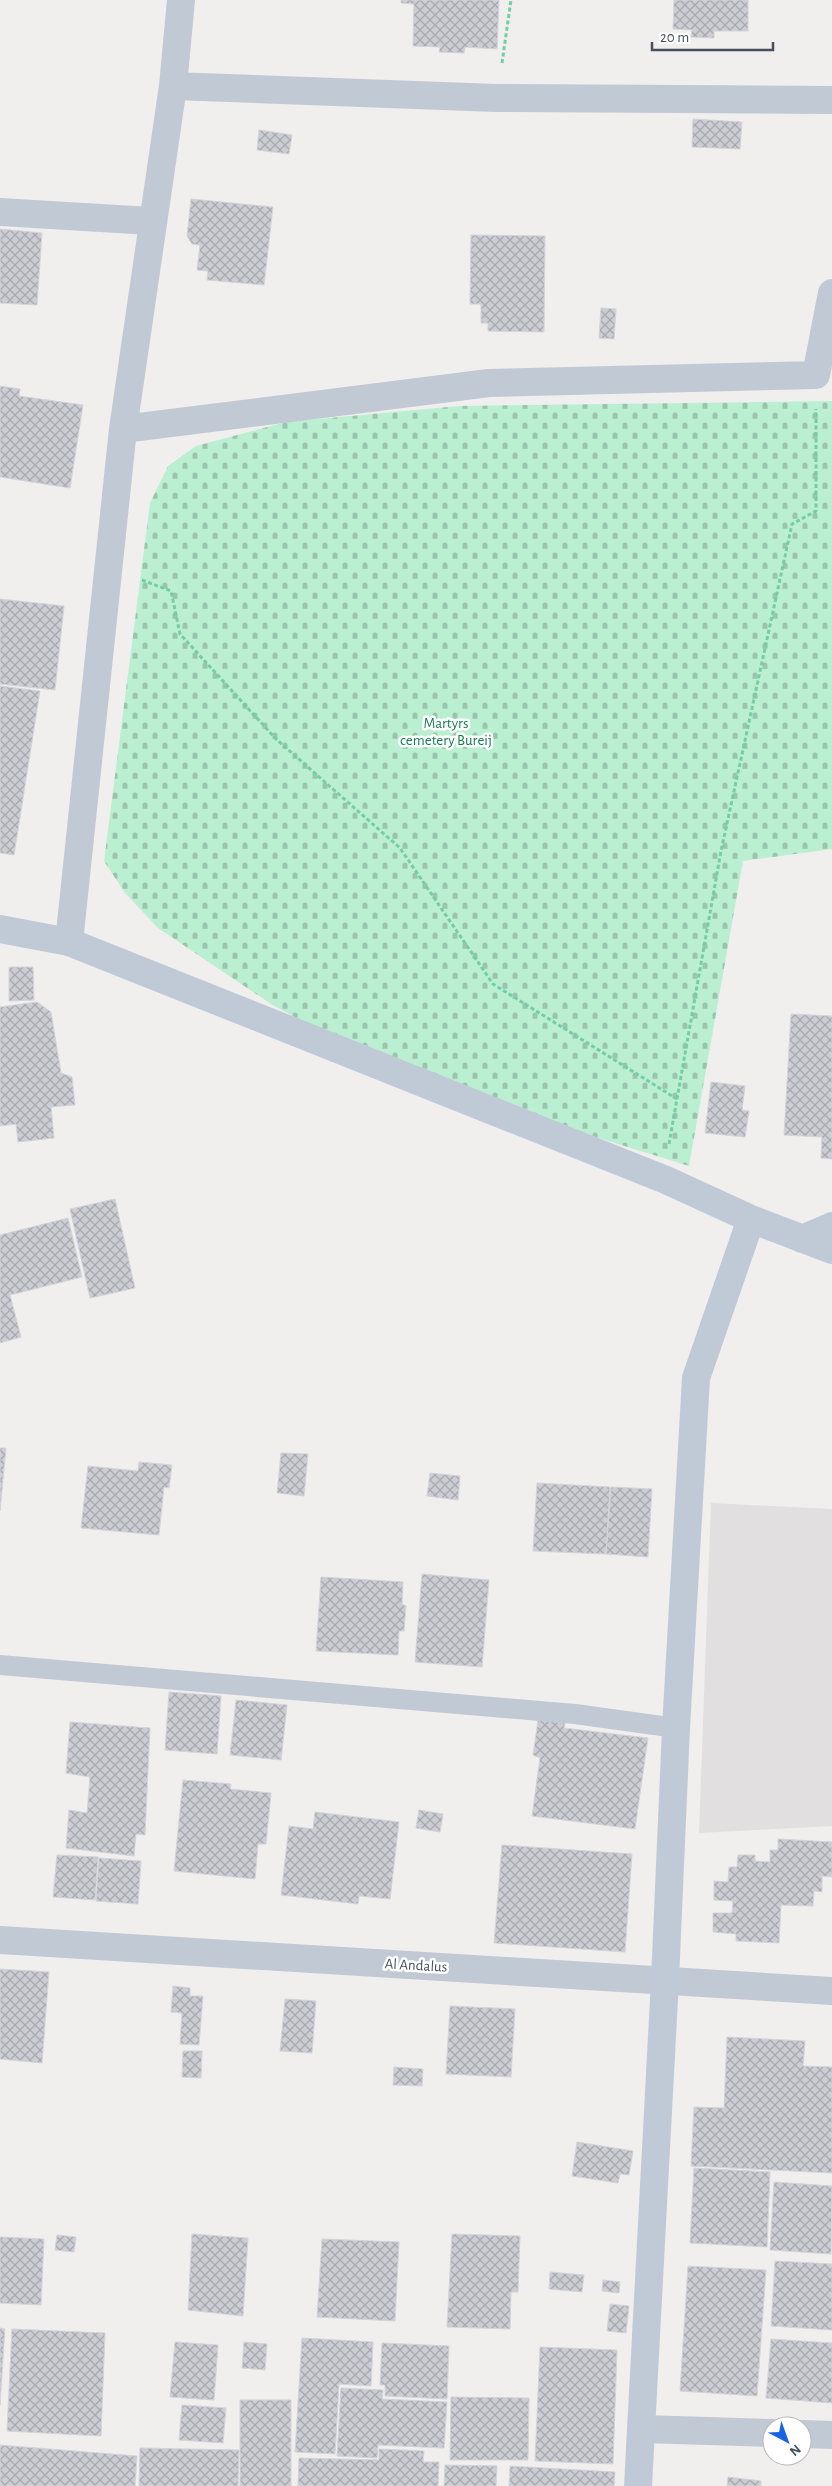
<svg xmlns="http://www.w3.org/2000/svg" width="832" height="2486" font-family="'Alegreya Sans',sans-serif">
  <defs>
    <pattern id="cemetery-stones" width="16" height="16" patternUnits="userSpaceOnUse" patternTransform="scale(1.25)"><rect width="16" height="16" fill="#bbefd2"/><path d="M2 7V4a2 2 0 0 1 4 0v3zM10 15v-3a2 2 0 0 1 4 0v3z" fill="#9ac4ae"/></pattern>
    <pattern id="building-cross-hatch" width="8" height="8" patternUnits="userSpaceOnUse" patternTransform="scale(1.25)"><rect width="8" height="8" fill="#cbcdd3"/><path d="M0 0l8 8M0 8l8-8" fill="none" stroke="#a7a9ae"/></pattern>
  </defs>
  <rect width="100%" height="100%" fill="#f1eeee"/>
  <path fill="#e2dfe0" d="M 711,1503 L 832,1509 L 832,1826 L 699,1833 Z"/>
  <path fill="url(#cemetery-stones)" d="M 832,401 L 832,849 L 743,861 L 689,1166 L 408,1079 L 271,1004 L 158,928 L 125,893 L 104,861 L 150,503 L 168,466 L 196,446 L 286,422 L 459,406 Z"/>
  <path fill="url(#building-cross-hatch)" stroke="#d2d4da" d="M 401,0 L 499,0 L 497,49 L 465,47 L 464,53 L 439,52 L 440,47 L 413,46 L 414,4 L 401,3 Z
    M 674,0 L 748,0 L 748,31 L 714,31 L 714,38 L 691,37 L 692,30 L 673,29 Z
    M 693,119 L 742,122 L 740,149 L 692,147 Z
    M 259,130 L 292,135 L 289,154 L 257,150 Z
    M 191,199 L 273,207 L 264,285 L 207,280 L 208,271 L 197,270 L 200,245 L 192,244 L 187,236 Z
    M 0,229 L 42,233 L 37,305 L 0,303 Z
    M 471,235 L 545,236 L 544,332 L 488,331 L 488,323 L 481,323 L 481,304 L 470,304 Z
    M 601,308 L 616,309 L 614,339 L 599,338 Z
    M 0,386 L 20,389 L 19,396 L 83,405 L 70,488 L 0,477 Z
    M 0,599 L 64,606 L 55,690 L 0,684 Z
    M 0,686 L 40,691 L 14,855 L 0,853 Z
    M 9,967 L 33,967 L 34,1000 L 9,1001 Z
    M 37,1002 L 51,1012 L 61,1073 L 72,1077 L 75,1105 L 51,1107 L 54,1138 L 18,1142 L 16,1124 L 0,1126 L 0,1007 Z
    M 791,1014 L 832,1016 L 832,1159 L 821,1158 L 822,1137 L 784,1135 Z
    M 711,1082 L 745,1086 L 742,1110 L 749,1111 L 745,1137 L 705,1133 Z
    M 115,1199 L 135,1288 L 90,1298 L 70,1209 Z
    M 68,1218 L 82,1277 L 10,1295 L 21,1337 L 0,1343 L 0,1235 Z
    M 0,1448 L 6,1448 L 0,1511 Z
    M 281,1453 L 308,1454 L 304,1496 L 277,1493 Z
    M 139,1462 L 172,1465 L 169,1488 L 164,1487 L 159,1535 L 81,1528 L 88,1466 L 138,1471 Z
    M 430,1473 L 460,1476 L 458,1500 L 427,1496 Z
    M 537,1483 L 610,1487 L 606,1554 L 533,1551 Z
    M 611,1487 L 652,1489 L 648,1557 L 606,1554 Z
    M 422,1574 L 489,1580 L 482,1667 L 415,1662 Z
    M 321,1577 L 403,1582 L 402,1604 L 406,1606 L 404,1631 L 399,1631 L 398,1655 L 316,1651 Z
    M 169,1692 L 221,1696 L 217,1754 L 165,1750 Z
    M 236,1700 L 287,1705 L 281,1760 L 230,1755 Z
    M 538,1720 L 565,1723 L 564,1728 L 648,1738 L 635,1829 L 532,1816 L 540,1758 L 533,1755 Z
    M 70,1722 L 150,1728 L 145,1835 L 136,1834 L 134,1856 L 66,1848 L 69,1810 L 87,1813 L 90,1777 L 66,1773 Z
    M 183,1780 L 231,1784 L 230,1789 L 271,1793 L 266,1844 L 258,1844 L 255,1879 L 174,1871 Z
    M 419,1810 L 443,1814 L 440,1832 L 416,1828 Z
    M 315,1812 L 399,1822 L 390,1899 L 359,1896 L 358,1904 L 281,1895 L 289,1826 L 313,1829 Z
    M 778,1839 L 832,1842 L 832,1877 L 822,1876 L 822,1892 L 814,1891 L 813,1906 L 781,1905 L 779,1943 L 736,1941 L 736,1934 L 713,1932 L 713,1913 L 732,1913 L 733,1901 L 714,1900 L 714,1881 L 728,1882 L 729,1867 L 737,1867 L 738,1855 L 755,1855 L 755,1861 L 770,1862 L 770,1850 L 778,1850 Z
    M 502,1845 L 632,1854 L 625,1952 L 494,1943 Z
    M 57,1855 L 98,1857 L 95,1900 L 53,1897 Z
    M 99,1858 L 141,1861 L 138,1904 L 96,1901 Z
    M 0,1969 L 49,1972 L 42,2063 L 0,2059 Z
    M 173,1986 L 190,1988 L 190,1996 L 203,1996 L 199,2045 L 180,2044 L 182,2013 L 171,2012 Z
    M 285,1999 L 316,2001 L 312,2053 L 280,2051 Z
    M 450,2006 L 515,2009 L 511,2077 L 446,2074 Z
    M 727,2037 L 805,2041 L 803,2066 L 832,2067 L 832,2173 L 691,2166 L 694,2107 L 724,2108 Z
    M 183,2051 L 202,2051 L 201,2078 L 182,2077 Z
    M 394,2067 L 423,2069 L 422,2086 L 393,2085 Z
    M 577,2142 L 633,2151 L 629,2175 L 620,2174 L 618,2183 L 572,2176 Z
    M 694,2168 L 770,2172 L 767,2247 L 690,2243 Z
    M 774,2182 L 832,2186 L 831,2254 L 770,2250 Z
    M 192,2234 L 248,2238 L 243,2316 L 188,2310 Z
    M 452,2234 L 520,2236 L 518,2292 L 511,2292 L 510,2329 L 447,2327 Z
    M 57,2235 L 76,2237 L 74,2252 L 55,2250 Z
    M 0,2237 L 44,2239 L 41,2305 L 0,2303 Z
    M 322,2239 L 399,2242 L 395,2321 L 317,2317 Z
    M 775,2261 L 832,2264 L 832,2330 L 771,2326 Z
    M 688,2266 L 766,2270 L 757,2396 L 680,2391 Z
    M 550,2272 L 584,2275 L 582,2292 L 549,2289 Z
    M 603,2280 L 620,2282 L 619,2293 L 602,2291 Z
    M 610,2304 L 629,2306 L 626,2333 L 607,2331 Z
    M 0,2328 L 5,2329 L 0,2405 Z
    M 12,2329 L 105,2333 L 101,2436 L 7,2431 Z
    M 302,2338 L 373,2342 L 371,2386 L 339,2384 L 335,2454 L 295,2452 Z
    M 771,2339 L 832,2343 L 832,2403 L 766,2398 Z
    M 175,2342 L 218,2345 L 214,2400 L 170,2397 Z
    M 244,2342 L 267,2344 L 265,2370 L 242,2368 Z
    M 382,2343 L 449,2346 L 447,2399 L 385,2396 L 385,2385 L 380,2385 Z
    M 540,2347 L 617,2350 L 613,2464 L 535,2461 Z
    M 341,2388 L 383,2390 L 382,2399 L 447,2402 L 444,2448 L 378,2445 L 377,2458 L 337,2456 Z
    M 451,2397 L 529,2398 L 528,2460 L 450,2460 Z
    M 240,2400 L 291,2400 L 291,2486 L 240,2486 Z
    M 182,2405 L 226,2408 L 223,2443 L 179,2440 Z
    M 0,2445 L 137,2456 L 135,2486 L 0,2486 Z
    M 140,2448 L 239,2450 L 238,2486 L 139,2486 Z
    M 379,2449 L 424,2451 L 423,2462 L 439,2462 L 438,2486 L 298,2486 L 299,2458 L 379,2460 Z
    M 445,2465 L 497,2466 L 496,2486 L 444,2486 Z
    M 510,2466 L 615,2472 L 614,2486 L 509,2486 Z
    M 728,2477 L 761,2481 L 761,2486 L 727,2486 Z"/>
  <g fill="none" stroke-linecap="round" stroke-linejoin="round">
    <path stroke="#73cea6" stroke-width="3" stroke-dasharray="4 2.5" stroke-linecap="butt" d="M 502,63 L 511,0
      M 142,580 L 171,591 L 180,634 L 276,739 L 400,848 L 493,984 L 677,1099
      M 669,1144 L 721,851 L 792,524 L 816,511 L 816,409"/>
    <path stroke="#c1c9d4" stroke-width="20" d="M 0,1665 L 575,1714 L 676,1728"/>
    <path stroke="#c1c9d4" stroke-width="28" d="M 173,86 L 496,98 L 832,100
      M 0,212 L 151,221
      M 123,429 L 489,383 L 816,375 L 832,293
      M 69,942 L 123,429 L 173,86 L 181,0
      M 0,1940 L 832,1991
      M 643,2429 L 772,2433
      M 802,2434 L 832,2435"/>
    <path stroke="#c0cad7" stroke-width="28" d="M 0,929 L 69,942 L 666,1180 L 751,1219 L 832,1250
      M 802,1239 L 832,1226
      M 638,2486 L 665,1980 L 676,1728 L 696,1378 L 751,1219"/>
  </g>
  <g text-anchor="middle" stroke-width="5" stroke-linejoin="round" paint-order="stroke">
    <g font-size="15" fill="#157f50" stroke="#fff">
      <text x="446" y="728">Martyrs<tspan x="446" dy="17">cemetery Bureij</tspan></text>
    </g>
    <g font-size="15" fill="#46505c" stroke="#fff">
      <text transform="translate(416 1965) rotate(3)" y="5">Al Andalus</text>
    </g>
  </g>
  <g transform="translate(787 2441) rotate(139)"><circle r="24" fill="#ffffff" stroke="#b5b9be"/>
  <path d="M0-4L9 19L0 12L-9 19Z" fill="#1664e3"/>
  <text y="-8" font-size="14" font-weight="bold" text-anchor="middle" fill="#46505c">N</text>
  </g>
  <path d="M652 42v8h121v-8" fill="none" stroke="#46505c" stroke-width="2.5"/>
  <text x="660" y="42" font-size="15" fill="#46505c" stroke="#ffffff" stroke-width="4" paint-order="stroke">20 m</text>
</svg>
